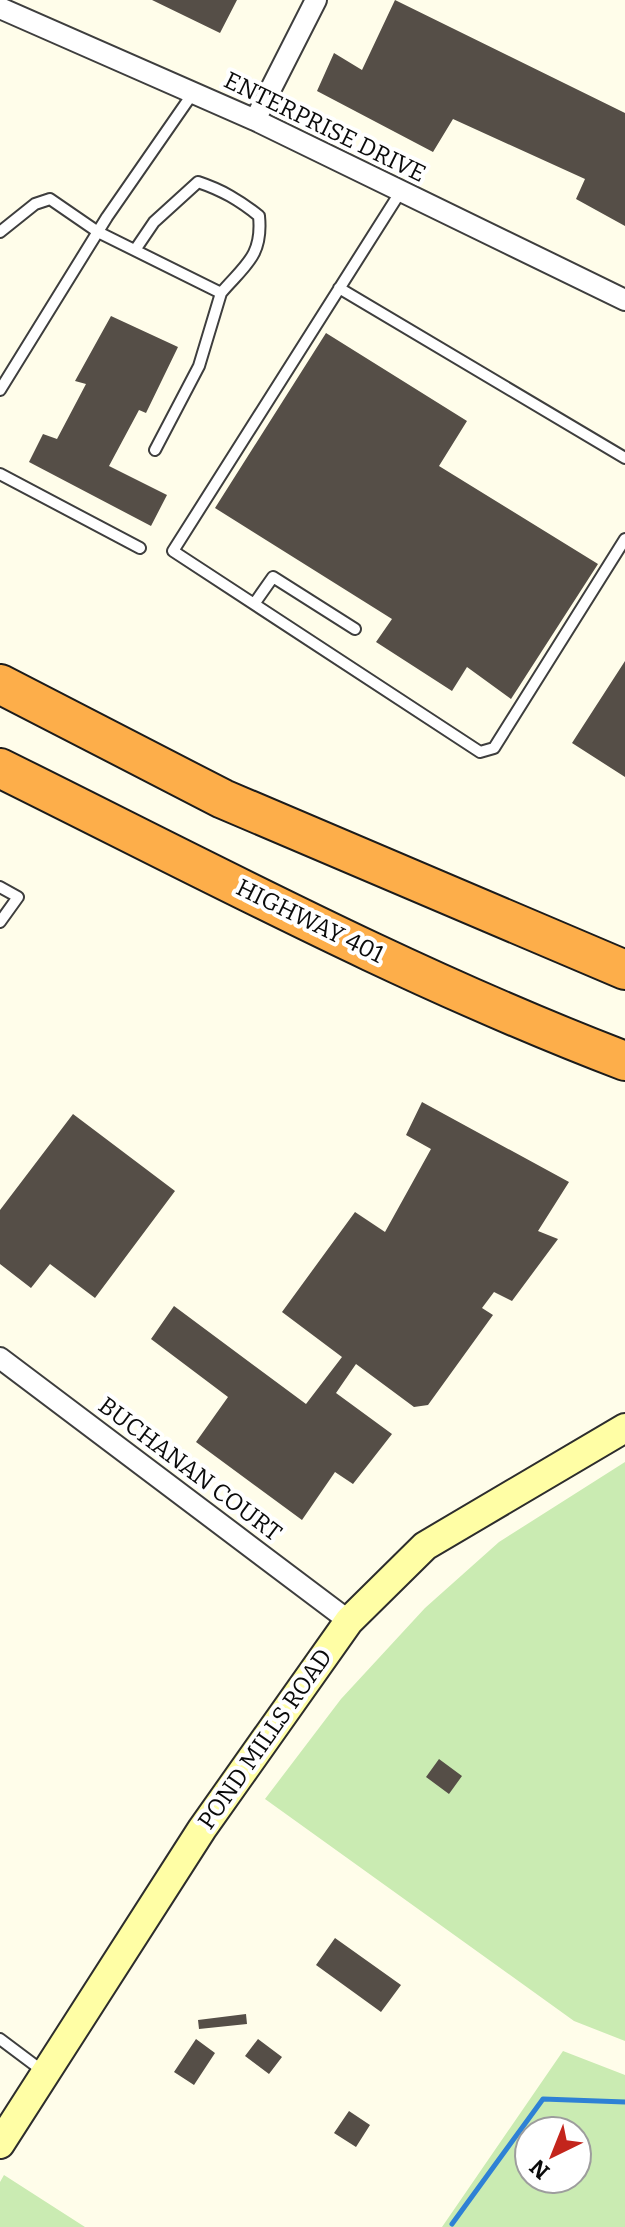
<svg xmlns="http://www.w3.org/2000/svg" width="625" height="2227" font-family="Bitter,serif">
  <rect width="100%" height="100%" fill="#fffdea"/>
  <path fill="#caebb2" fill-rule="evenodd" d="M 625,1462 L 625,2041 L 574,2021 L 265,1799 L 341,1699 L 425,1608 L 499,1542 Z
    M 563,2051 L 625,2075 L 625,2227 L 442,2227 ZM 529,2131 L 577,2131 L 577,2179 L 529,2179 Z
    M 4,2175 L 85,2227 L 0,2227 L 0,2182 Z"/>
  <g fill="none" stroke-linecap="round" stroke-linejoin="round">
    <path stroke="#2e81d5" stroke-width="5" d="M 452,2224 L 543,2099 L 625,2102"/>
  </g>
  <path fill="#554e47" d="M 152,0 L 237,0 L 220,33 Z
    M 395,0 L 625,113 L 625,226 L 576,199 L 585,179 L 453,119 L 433,152 L 317,91 L 334,53 L 362,70 Z
    M 111,316 L 178,347 L 146,413 L 139,410 L 109,466 L 167,495 L 151,526 L 29,462 L 43,434 L 57,439 L 86,384 L 75,381 Z
    M 326,333 L 467,421 L 439,466 L 598,564 L 511,699 L 467,667 L 452,691 L 376,642 L 392,619 L 215,508 Z
    M 625,661 L 625,777 L 572,743 Z
    M 422,1102 L 569,1182 L 538,1231 L 558,1239 L 512,1301 L 494,1292 L 482,1308 L 493,1315 L 428,1405 L 414,1407 L 356,1364 L 336,1393 L 392,1434 L 353,1484 L 335,1472 L 302,1520 L 196,1442 L 228,1397 L 151,1339 L 174,1306 L 306,1404 L 342,1357 L 282,1312 L 355,1212 L 385,1232 L 431,1149 L 406,1135 Z
    M 73,1114 L 175,1191 L 95,1298 L 50,1264 L 31,1288 L 0,1264 L 0,1210 Z
    M 439,1759 L 462,1776 L 449,1794 L 426,1777 Z
    M 335,1938 L 401,1985 L 381,2012 L 316,1965 Z
    M 246,2014 L 247,2024 L 199,2029 L 198,2020 Z
    M 196,2039 L 215,2053 L 194,2085 L 174,2072 Z
    M 258,2039 L 282,2057 L 269,2074 L 245,2056 Z
    M 349,2111 L 370,2125 L 356,2147 L 334,2133 Z"/>
  <g fill="none" stroke-linecap="round" stroke-linejoin="round">
    <defs>
      <path id="lane" d="M 401,191 L 173,551 L 480,752 L 494,748 L 625,539
        M 0,232 L 35,204 L 50,199 L 98,232 L 221,293 L 199,366 L 155,450
        M 135,250 L 154,222 L 198,182 C 222,190 239,200 259,216 C 263,256 245,265 221,293
        M 339,288 L 625,458
        M 0,390 L 107,217 L 193,93
        M 0,474 L 140,548
        M 254,604 L 273,577 L 355,629
        M 0,887 L 18,897 L 0,922
        M 0,2039 L 44,2072"/>
      <path id="street" d="M 0,8 L 255,120 L 625,300
        M 255,120 L 316,0
        M 0,1358 L 349,1621"/>
      <path id="secondary" d="M 0,2144 L 202,1829 L 349,1621 L 425,1546 L 625,1428"/>
      <path id="highway" d="M 0,684 L 223,799 L 625,970
        M 0,768 C 206,870 410,979 625,1061"/>
    </defs>
    <use href="#lane" stroke="#3e3e3e" stroke-width="14"/>
    <use href="#street" stroke="#3e3e3e" stroke-width="24"/>
    <use href="#secondary" stroke="#2d2d2d" stroke-width="32"/>
    <use href="#highway" stroke="#1c1c1c" stroke-width="42"/>
    <use href="#lane" stroke="#fff" stroke-width="10"/>
    <use href="#street" stroke="#fff" stroke-width="20"/>
    <use href="#secondary" stroke="#fffea5" stroke-width="28"/>
    <use href="#highway" stroke="#fdae4a" stroke-width="38"/>
  </g>
  <g text-anchor="middle" stroke-width="8" stroke-linejoin="round" paint-order="stroke">
    <g font-size="24" fill="#0b0b0b" stroke="#fff">
      <text transform="translate(325 127) rotate(26)" y="8">ENTERPRISE DRIVE</text>
      <text transform="translate(310 921) rotate(26)" y="8">HIGHWAY 401</text>
      <text transform="translate(190 1469) rotate(37)" y="8">BUCHANAN COURT</text>
      <text transform="translate(265 1739) rotate(-55)" y="8">POND MILLS ROAD</text>
    </g>
  </g>
  <g transform="translate(553 2155) rotate(223)"><circle r="38" fill="#ffffff" stroke="#9d9d9d" stroke-width="2"/>
  <path d="M0-6L14 30L0 20L-14 30Z" fill="#c3251c"/>
  <text y="-12" font-size="22" font-weight="bold" text-anchor="middle" fill="#0b0b0b">N</text>
  </g>
</svg>
